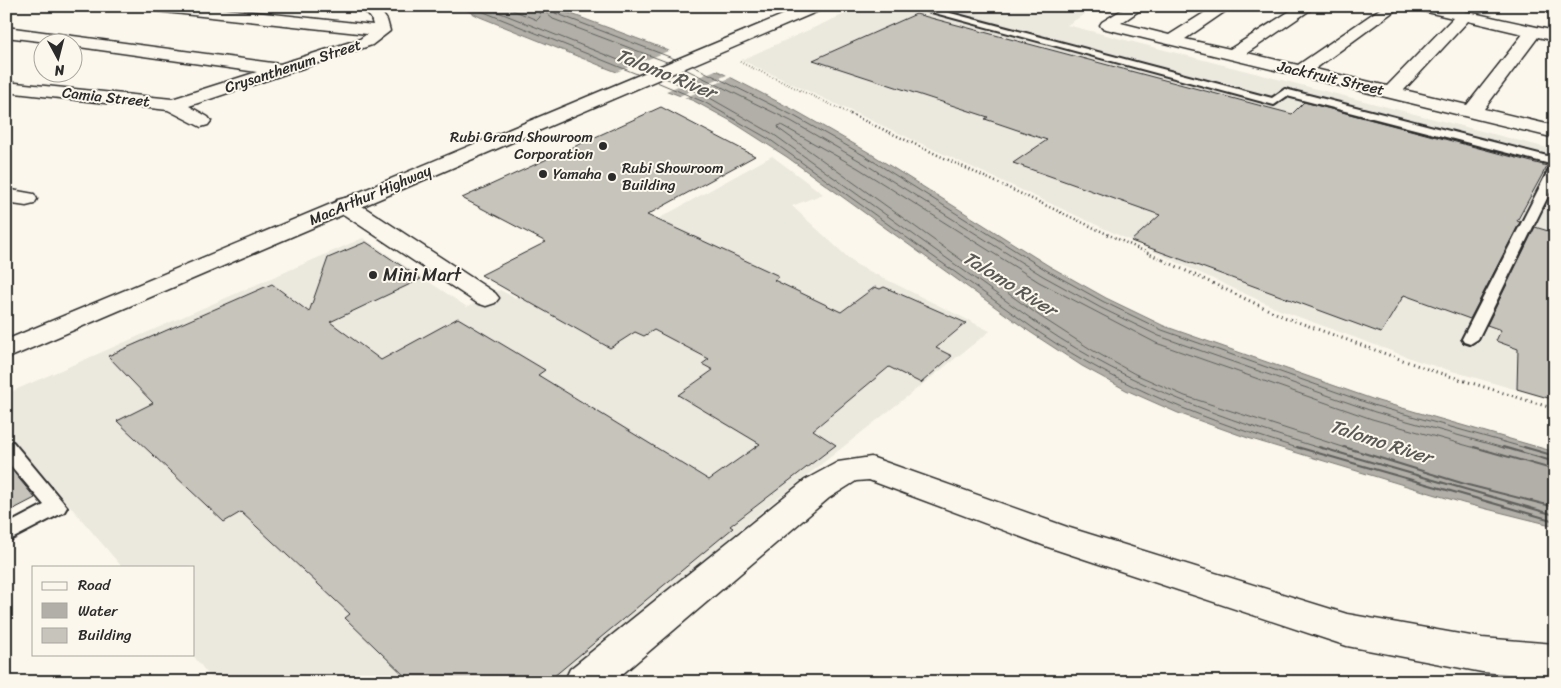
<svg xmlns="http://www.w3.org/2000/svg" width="1561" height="688" font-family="Sriracha,sans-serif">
  <rect width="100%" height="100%" fill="#fbf7ec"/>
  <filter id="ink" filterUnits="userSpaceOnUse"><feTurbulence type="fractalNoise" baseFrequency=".02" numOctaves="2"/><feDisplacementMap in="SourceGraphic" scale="10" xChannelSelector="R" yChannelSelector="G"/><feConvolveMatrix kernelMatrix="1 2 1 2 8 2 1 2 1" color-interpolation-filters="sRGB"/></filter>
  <g filter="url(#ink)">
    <path fill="#ebe8de" d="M 863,6 L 1098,6 L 1067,25 L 1555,150 L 1555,401 L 1421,362 L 1280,310 L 741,60 Z
      M 772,156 L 823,194 L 792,206 L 855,264 L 990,331 L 762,511 L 558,682 L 214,682 L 192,654 L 194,567 L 122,567 L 6,431 L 6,394 L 363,238 L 467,307 L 500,290 L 515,298 Z"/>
    <path fill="#b1afa7" stroke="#7b7a75" d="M 458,6 L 550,6 L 657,46 L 720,72 L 796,111 L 868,152 L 1049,266 L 1106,298 L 1164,326 L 1378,401 L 1555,452 L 1555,526 L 1463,503 L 1248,438 L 1178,413 L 1126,390 L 1082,366 L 1030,332 L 787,157 L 731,121 L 694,101 L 609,69 L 480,17 Z"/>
    <path fill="#fbf7ec" d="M 673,49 L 718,69 L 664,92 L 614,73 Z
      M 729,74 L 734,76 L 682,99 L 677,97 Z"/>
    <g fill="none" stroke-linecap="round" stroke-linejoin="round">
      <path stroke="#61605d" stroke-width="1" d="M 469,6 L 637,74
        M 483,6 L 646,71
        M 503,6 L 537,20 L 540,17 L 538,6
        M 545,6 L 547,14 L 553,19 L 667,62
        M 551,6 L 555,13 L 675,59
        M 693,66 L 794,116 L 865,156 L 1046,270 L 1104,302 L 1162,330 L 1376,406 L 1529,449
        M 685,69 L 791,121 L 862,162 L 1043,276 L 1101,308 L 1159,336 L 1375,412 L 1507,449
        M 665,78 L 710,98 L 773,134 L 1044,328 C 1130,386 1224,419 1323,449
        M 657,82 L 704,102 L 769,139 L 1040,333 C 1121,388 1208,421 1301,449
        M 1349,449 L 1185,396 L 1135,374 L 1092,350 L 1041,317 L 779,129 L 778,126 L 781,125 L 858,168 L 1039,282 L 1156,343 L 1372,419 L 1479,449"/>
      <path stroke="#61605d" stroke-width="2" d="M 1297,447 L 1555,521
        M 1319,447 L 1555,515
        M 1344,447 L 1468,485 L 1555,507
        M 1474,447 L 1555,470
        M 1503,447 L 1555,462
        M 1524,447 L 1555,456"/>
    </g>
    <path fill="#c7c4bc" stroke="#2b2b2b" d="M 916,14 L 1292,114 L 1304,102 L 1547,166 L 1517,221 L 1520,222 L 1470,319 L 1404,295 L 1381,333 L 1131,241 L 1160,215 L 1013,163 L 1047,140 L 985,119 L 988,117 L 813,60 Z
      M 661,107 L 755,156 L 647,215 L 779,276 L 774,280 L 841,312 L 875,287 L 880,289 L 884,287 L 966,323 L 936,348 L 952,356 L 921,383 L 889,367 L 813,430 L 836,445 L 730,526 L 733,528 L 547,682 L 411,682 L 345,618 L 350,614 L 241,512 L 224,522 L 117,421 L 153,403 L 108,356 L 272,284 L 309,312 L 328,258 L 366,242 L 421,279 L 330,322 L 381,360 L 458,318 L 545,370 L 538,375 L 709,480 L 760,444 L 678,395 L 713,370 L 702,364 L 709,359 L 654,330 L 644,336 L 635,332 L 610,348 L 481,275 L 546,242 L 462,198 Z
      M 1535,227 L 1555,233 L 1555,400 L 1517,389 L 1518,349 L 1496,341 L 1501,330 L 1487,325 Z
      M 6,463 L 35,498 L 6,513 Z"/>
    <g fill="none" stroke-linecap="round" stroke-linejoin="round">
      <defs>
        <path id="service" d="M 909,6 L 924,6 L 1272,98 L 1285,89 L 1555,158 L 1555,182 L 1478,339 L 1470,344 L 1464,342 L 1462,339 L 1549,169 L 1554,165 L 1287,96 L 1274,105 Z
          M 6,441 L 13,442 L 67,507 L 64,512 L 6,542 L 6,525 L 44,505 L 6,460 Z"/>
        <path id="minor" d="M 148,6 L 199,6 L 373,25 L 371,18 L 360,6 L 377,6 L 387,20 L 390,31 L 372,45 L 189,106 L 208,117 L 211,121 L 208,125 L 201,127 L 168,110 L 6,92 L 6,82 L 172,99 L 257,72 L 72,46 L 72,42 L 47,42 L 6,37 L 6,27 L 280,64 L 360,39 L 367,34 L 155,11 Z
          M 1128,6 L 1146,6 L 1121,23 L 1169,35 L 1215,6 L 1233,6 L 1185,39 L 1230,49 L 1298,6 L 1316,6 L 1247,53 L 1298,65 L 1384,6 L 1401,6 L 1315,69 L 1387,86 L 1453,18 L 1414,9 L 1412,6 L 1441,6 L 1555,31 L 1555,41 L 1538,37 L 1484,109 L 1555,126 L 1555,138 L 1102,28 L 1100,25 L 1102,22 ZM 1468,21 L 1523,34 L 1467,105 L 1404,90 Z
          M 6,189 L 34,194 L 37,199 L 34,204 L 26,206 L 6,203 Z
          M 345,198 L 353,200 L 495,293 L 499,298 L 495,303 L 486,306 L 477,303 L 337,210 L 334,205 L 337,200 Z
          M 871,457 L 1070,528 L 1347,614 L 1482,638 L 1555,644 L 1555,678 L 1482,672 L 1347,646 L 1048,547 L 869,480 L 856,481 L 829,498 L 613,682 L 564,682 L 570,669 L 805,480 L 838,462 Z"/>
        <path id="trunk" d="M 804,6 L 825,6 L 823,9 L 6,359 L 6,340 Z"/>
      </defs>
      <use href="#service" stroke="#2b2b2b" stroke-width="4"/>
      <use href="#minor" stroke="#2b2b2b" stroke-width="3"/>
      <use href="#trunk" stroke="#2b2b2b" stroke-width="3"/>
      <path stroke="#2b2b2b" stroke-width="2" stroke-dasharray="0.5 2.5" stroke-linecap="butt" d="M 740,62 L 853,115"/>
      <path stroke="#2b2b2b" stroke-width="2.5" stroke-dasharray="1 3" stroke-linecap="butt" d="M 850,114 L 1165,261"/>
      <path stroke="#2b2b2b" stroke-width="3" stroke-dasharray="1 4" stroke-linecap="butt" d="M 1163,260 L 1284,317 L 1430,370 L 1555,409"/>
      <use href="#service" fill="#fbf7ec" fill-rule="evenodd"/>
      <use href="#minor" fill="#fbf7ec" fill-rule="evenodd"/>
      <use href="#trunk" fill="#fbf7ec" fill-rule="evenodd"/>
    </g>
  </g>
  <g fill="#2b2b2b" stroke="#fbf7ec" stroke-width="2">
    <circle cx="603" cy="146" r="5"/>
    <circle cx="543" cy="174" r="5"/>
    <circle cx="612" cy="177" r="5"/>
    <circle cx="373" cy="275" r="5"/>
  </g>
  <g text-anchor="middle" stroke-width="4" stroke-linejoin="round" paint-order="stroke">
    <g font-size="15" fill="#2b2b2b" stroke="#fbf7ec">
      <text transform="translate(293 66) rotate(-18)" y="5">Crysanthenum Street</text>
      <text transform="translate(1331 78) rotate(13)" y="5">Jackfruit Street</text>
      <text transform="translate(106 97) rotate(6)" y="5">Camia Street</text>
      <text transform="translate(370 195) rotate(-23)" y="5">MacArthur Highway</text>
    </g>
    <g font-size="15" fill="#2b2b2b" stroke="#fbf7ec" text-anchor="start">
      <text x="593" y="142" text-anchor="end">Rubi Grand Showroom<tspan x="593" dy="17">Corporation</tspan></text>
      <text x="622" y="173">Rubi Showroom<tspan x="622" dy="17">Building</tspan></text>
      <text x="553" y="179">Yamaha</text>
    </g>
    <g font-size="18" fill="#2b2b2b" stroke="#fbf7ec" text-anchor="start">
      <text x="383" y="281">Mini Mart</text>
    </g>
    <g font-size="19" font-style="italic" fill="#5a5956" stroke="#fbf7ec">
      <text transform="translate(666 73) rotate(22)" y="7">Talomo River</text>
      <text transform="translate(1010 283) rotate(32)" y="7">Talomo River</text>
      <text transform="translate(1381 441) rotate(18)" y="7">Talomo River</text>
    </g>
  </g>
  <rect width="1561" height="688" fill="none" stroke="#fbf7ec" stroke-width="25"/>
  <rect x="12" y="12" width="1536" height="663" fill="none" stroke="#2b2b2b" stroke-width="2" filter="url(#ink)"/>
  <rect x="32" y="566" width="162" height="90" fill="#fbf7ec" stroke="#a8a59f"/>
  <rect x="42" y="582" width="25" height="8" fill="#fbf7ec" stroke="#a8a59f"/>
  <text x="78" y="590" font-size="15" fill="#2b2b2b">Road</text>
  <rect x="42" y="603" width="25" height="15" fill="#b1afa7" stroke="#a8a59f"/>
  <text x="78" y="616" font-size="15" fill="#2b2b2b">Water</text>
  <rect x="42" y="628" width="25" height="15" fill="#c7c4bc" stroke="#a8a59f"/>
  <text x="78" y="640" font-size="15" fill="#2b2b2b">Building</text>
  <g transform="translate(58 58) rotate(173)"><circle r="24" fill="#fbf7ec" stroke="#a8a59f"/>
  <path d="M0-4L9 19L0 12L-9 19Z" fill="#2b2b2b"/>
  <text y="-8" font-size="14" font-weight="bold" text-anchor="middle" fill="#2b2b2b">N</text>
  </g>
</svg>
